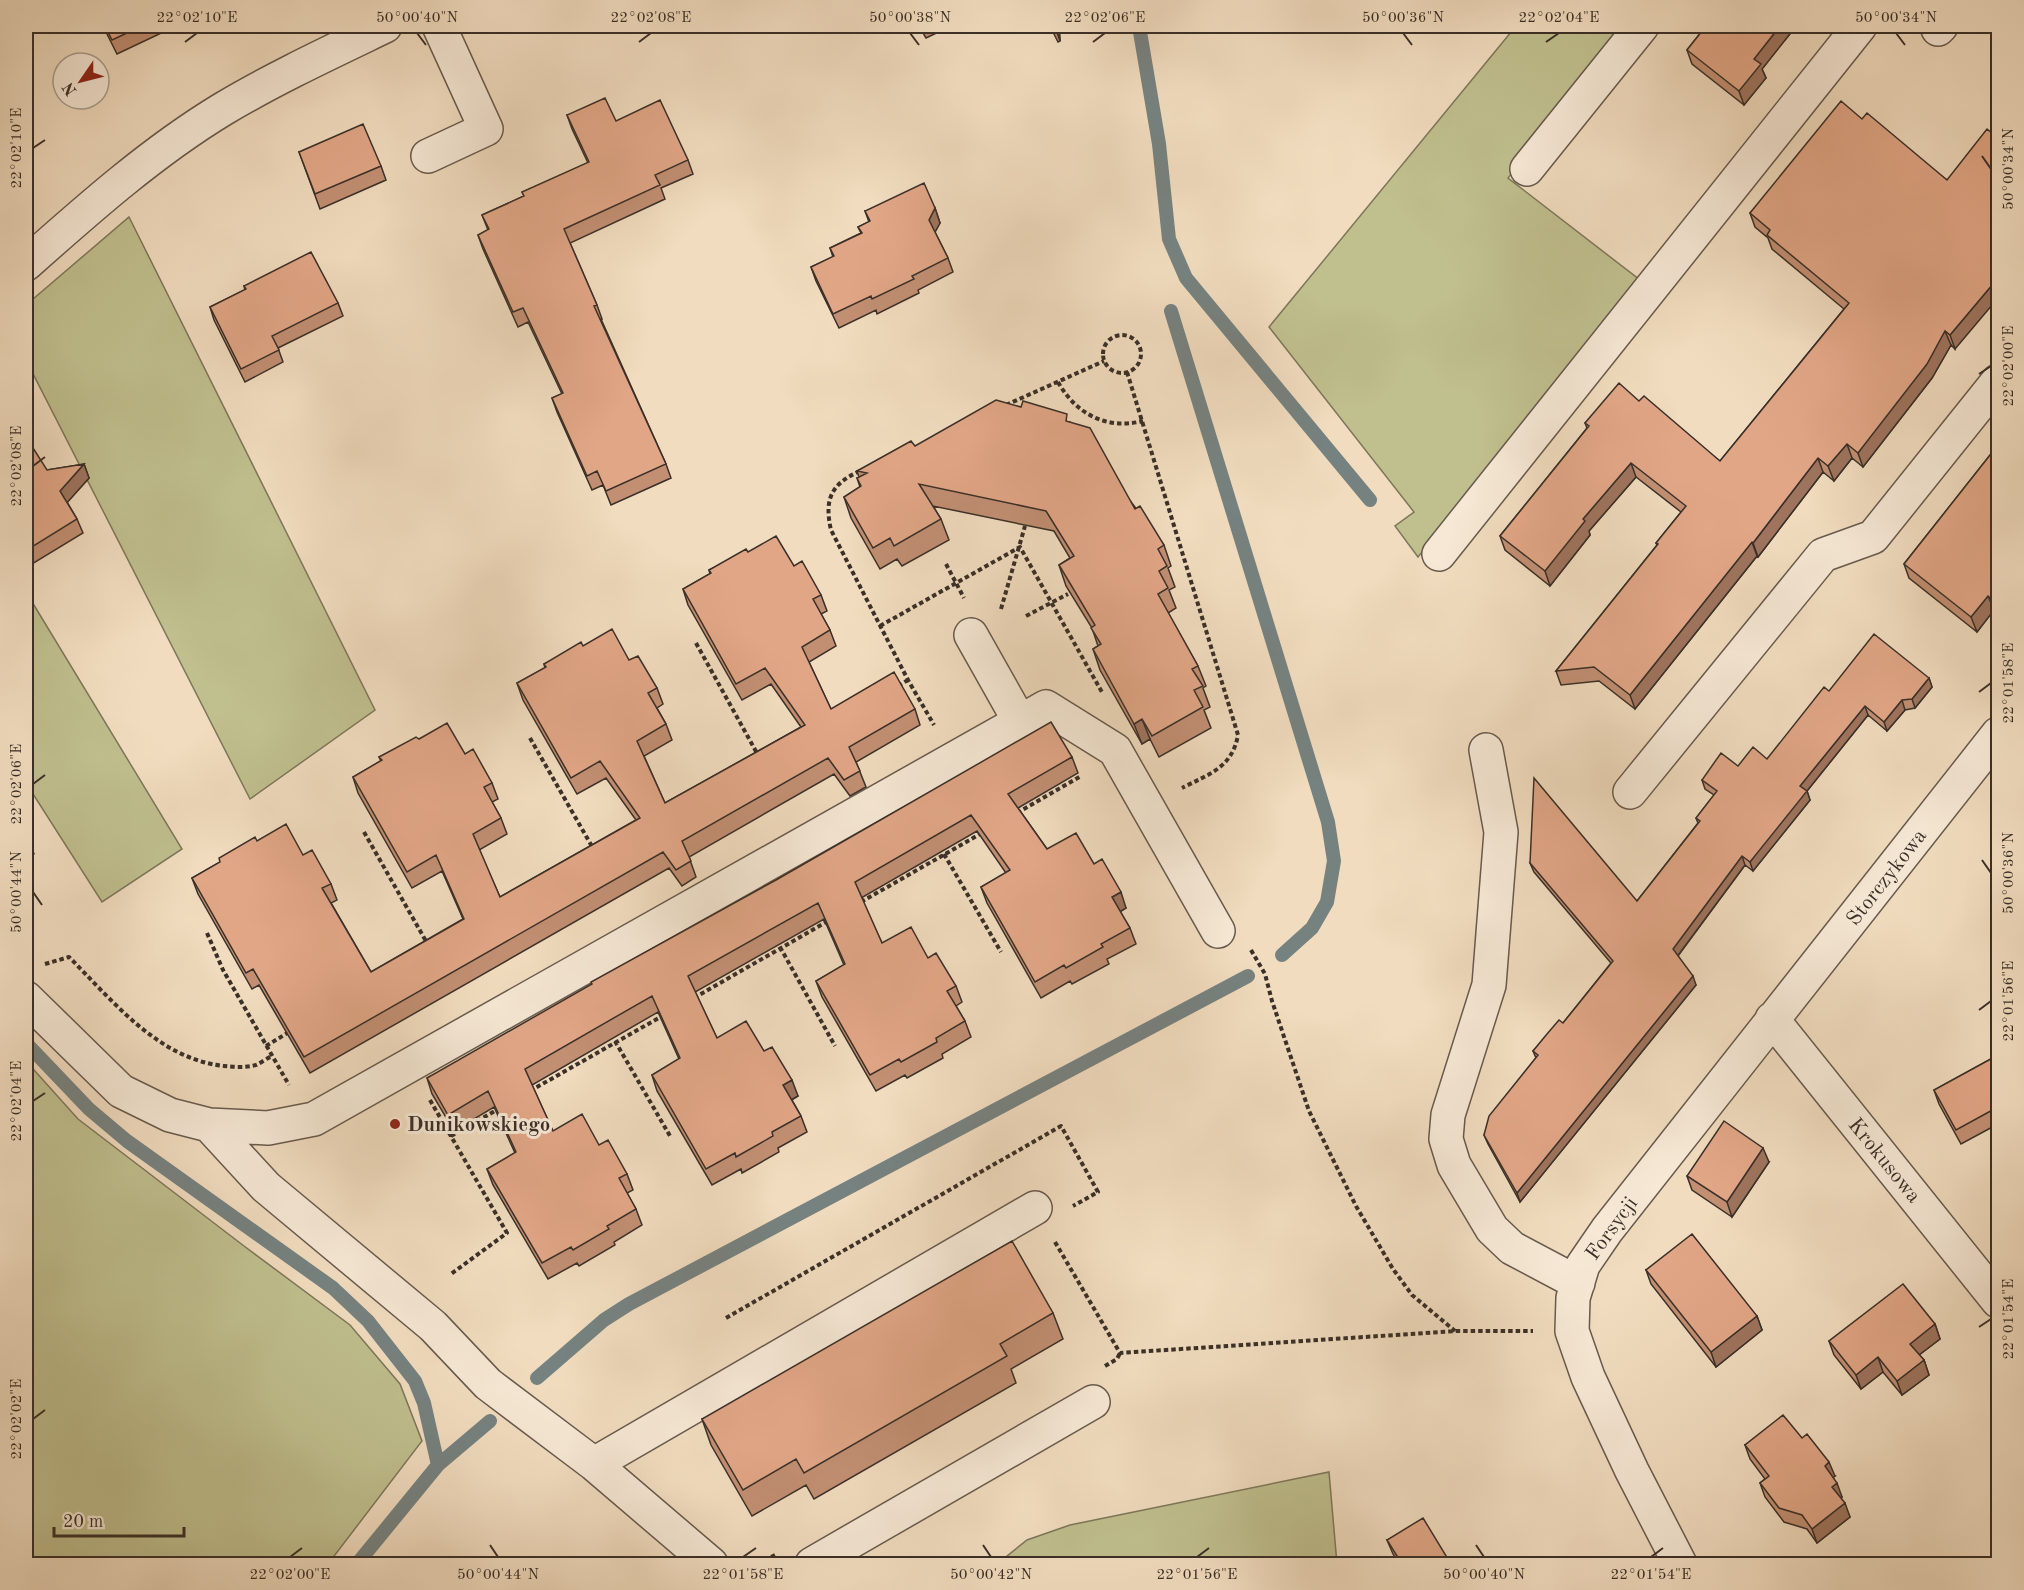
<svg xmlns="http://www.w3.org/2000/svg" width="2024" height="1590" font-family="'Old Standard TT',serif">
  <rect width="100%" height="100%" fill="#f1dcbf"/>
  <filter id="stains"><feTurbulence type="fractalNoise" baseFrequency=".00333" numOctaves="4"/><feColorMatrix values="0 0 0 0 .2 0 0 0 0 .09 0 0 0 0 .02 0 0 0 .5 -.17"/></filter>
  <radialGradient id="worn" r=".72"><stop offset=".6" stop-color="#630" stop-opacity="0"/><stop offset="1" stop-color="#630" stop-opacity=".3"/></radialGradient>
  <path fill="#c0bf8e" stroke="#7d775b" stroke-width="1.5" d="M 1516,26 L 1630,26 L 1508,178 L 1640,280 L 1418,557 L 1395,526 L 1414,512 L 1269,327 Z
    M 129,217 L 375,710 L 250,799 L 26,360 L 26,305 Z
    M 26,592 L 182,849 L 102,902 L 26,783 Z
    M 26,1061 L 78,1119 L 244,1246 L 350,1325 L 400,1384 L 422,1441 L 328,1564 L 26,1564 Z
    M 1329,1472 L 1337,1564 L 997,1564 L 1027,1540 L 1070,1525 Z"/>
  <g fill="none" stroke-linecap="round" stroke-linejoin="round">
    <path stroke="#768280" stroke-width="14" d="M 1139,26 L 1159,144 L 1169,239 L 1186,278 L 1370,500
      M 1171,311 L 1328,822 L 1334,861 L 1327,902 L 1312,928 L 1282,955
      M 26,1043 L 89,1109 L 127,1141 L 333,1288 L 368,1321 L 415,1381 L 424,1403 L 438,1465
      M 537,1378 L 604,1320 L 629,1304 L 1248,976
      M 357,1564 L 438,1465 L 490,1421"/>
    <defs>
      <path id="minor" d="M 1938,29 L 1941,26
        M 428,156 L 486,129 L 439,26
        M 1527,169 L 1642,26
        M 26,264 C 88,209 152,152 223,109 C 275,78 331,52 385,26
        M 1439,554 L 1860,26
        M 971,635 L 1020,722
        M 1486,750 L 1501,832 L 1489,985 L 1448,1115 L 1446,1139 L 1454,1165 L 1492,1229 L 1512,1248 L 1578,1283
        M 1630,792 L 1823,555 L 1873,537 L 1998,381
        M 26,998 L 121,1091 L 170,1115 L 209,1125 L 268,1128 L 314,1119 L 1046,707 L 1115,750 L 1218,931
        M 1772,1019 L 1998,1301
        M 209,1125 L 266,1187 L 433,1326 L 488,1384 L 594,1464 L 711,1564
        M 594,1464 L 1035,1208
        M 812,1564 L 1093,1402
        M 1680,1564 L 1632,1471 L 1588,1377 L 1572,1331 L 1573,1298 L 1583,1265 L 1607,1230 L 1998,734"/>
    </defs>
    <use href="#minor" stroke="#685a4e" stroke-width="36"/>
    <path stroke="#3a2f28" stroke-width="4" stroke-dasharray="4.5 3" stroke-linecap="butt" d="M1103 354a19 19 0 1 1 38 0a19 19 0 1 1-38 0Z
      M 1127,372 L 1238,735 C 1232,768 1209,774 1182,788
      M 1058,382 C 1076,414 1106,430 1143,421
      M 1006,405 L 1104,361
      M 860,471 C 831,484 824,499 831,530 L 908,680 L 934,725
      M 946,564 L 964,598
      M 1001,609 L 1025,526
      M 1026,616 L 1068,594
      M 880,626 L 1020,547 L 1103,694
      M 696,643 L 758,755
      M 898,686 L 908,680
      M 530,738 L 594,850
      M 1017,813 L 1081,776
      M 364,832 L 427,943
      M 944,854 L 1001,952
      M 861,902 L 982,833
      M 207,933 L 223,970 L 289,1085
      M 780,947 L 835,1046
      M 1251,950 L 1265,974 L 1272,1001 L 1309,1111 L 1356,1206 L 1393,1269 L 1412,1295 L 1455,1331
      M 45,964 L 69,957 C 113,1001 158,1059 224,1066 C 234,1067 245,1068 256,1065 C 261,1063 267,1058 272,1056
      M 694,998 L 828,921
      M 615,1041 L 670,1136
      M 266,1046 L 289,1032
      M 530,1091 L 664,1015
      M 430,1100 L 507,1233 L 451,1274
      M 451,1136 L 500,1108
      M 1055,1242 L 1120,1353 L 1456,1331 L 1533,1331
      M 726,1318 L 1061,1126 L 1098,1192 L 1073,1206
      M 1105,1366 L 1117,1359 L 1120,1353
      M 758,1564 L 775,1555"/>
    <use href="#minor" stroke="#f6e8d5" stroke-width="33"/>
  </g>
  <path fill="#c28f73" stroke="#3a2f28" stroke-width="1.5" d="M 103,26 L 176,26 L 117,54 Z
    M 919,26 L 951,26 L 926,38 Z
    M 1050,26 L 1059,26 L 1060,41 L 1058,42 Z
    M 1706,26 L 1792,26 L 1793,30 L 1762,69 L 1766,78 L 1744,105 L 1692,64 L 1687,50 Z
    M 567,115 L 616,121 L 688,160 L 693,174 L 661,188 L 665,199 L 570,243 L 597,305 L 602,319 L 601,319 L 666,464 L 671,478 L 611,505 L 603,485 L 592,490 L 557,412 L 552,398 L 562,394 L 528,322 L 518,327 L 483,249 L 478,235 L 488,230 L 482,215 L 524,196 L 522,192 L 588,163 L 572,129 Z
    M 1862,119 L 1947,180 L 1955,349 L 1951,345 L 1932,378 L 1863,467 L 1852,458 L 1834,481 L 1823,472 L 1758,557 L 1757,556 L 1635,709 L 1599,681 L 1561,685 L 1556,671 L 1657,545 L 1656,543 L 1681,512 L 1636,477 L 1589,531 L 1590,535 L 1550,586 L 1505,550 L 1500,536 L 1587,428 L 1585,423 L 1639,401 L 1720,461 L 1844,309 L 1772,249 L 1768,238 L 1755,227 L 1750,213 Z
    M 299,152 L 381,166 L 386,180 L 320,209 Z
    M 935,208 L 940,223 L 935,232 L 948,258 L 953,272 L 918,290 L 919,293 L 877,314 L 876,310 L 839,328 L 816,281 L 811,267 L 833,257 L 830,248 L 861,233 L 858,227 L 869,222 L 865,211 Z
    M 244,286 L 338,303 L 343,316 L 278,348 L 283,362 L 245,382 L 214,320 L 210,307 L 245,290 Z
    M 1070,422 L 1164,545 L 1171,566 L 1168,568 L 1175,587 L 1169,590 L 1176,608 L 1168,613 L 1198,666 L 1206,686 L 1203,688 L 1210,707 L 1204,710 L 1211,728 L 1159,757 L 1150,739 L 1142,744 L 1100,670 L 1093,649 L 1098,646 L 1092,628 L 1066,586 L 1059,565 L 1070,558 L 1054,531 L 933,506 L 941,519 L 949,540 L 902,566 L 897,559 L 880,569 L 851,518 L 844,497 L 860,487 L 857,478 L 859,477 L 857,471 L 915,446 Z
    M 1998,445 L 1998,614 L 1994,610 L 1977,632 L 1909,578 L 1904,564 Z
    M 26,452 L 47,470 L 84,464 L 89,478 L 67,502 L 77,519 L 83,533 L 32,564 L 26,554 Z
    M 748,552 L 794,566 L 821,595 L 827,611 L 821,614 L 830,630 L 836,646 L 809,662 L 831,709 L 915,709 L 920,725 L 856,762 L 866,787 L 850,796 L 834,774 L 689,857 L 696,877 L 682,886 L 669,868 L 310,1073 L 259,985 L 252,989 L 198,894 L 192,878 L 257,841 L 303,855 L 331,884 L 337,900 L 331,903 L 371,972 L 463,919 L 442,871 L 412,888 L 358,793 L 353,777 L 381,761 L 379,757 L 419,739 L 465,754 L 492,783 L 498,799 L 492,802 L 501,818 L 507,834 L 479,850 L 500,897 L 636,820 L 606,778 L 577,794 L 523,700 L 517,683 L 545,668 L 544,664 L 583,646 L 629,660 L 657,688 L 663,704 L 657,708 L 666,724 L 672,740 L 644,756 L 665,803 L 801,727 L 771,684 L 742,700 L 688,605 L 683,589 L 710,574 L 709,570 Z
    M 1929,678 L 1932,687 L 1915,708 L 1905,710 L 1887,731 L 1868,715 L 1807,791 L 1810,800 L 1753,871 L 1745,865 L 1678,956 L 1696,985 L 1520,1202 L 1488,1144 L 1484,1135 L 1536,1058 L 1533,1051 L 1563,1023 L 1611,963 L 1534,872 L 1530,863 L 1637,901 L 1698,823 L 1696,818 L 1714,795 L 1705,789 L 1702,780 L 1738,766 L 1767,759 L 1829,691 Z
    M 1072,757 L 1078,773 L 1018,808 L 1047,849 L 1094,864 L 1126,908 L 1120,912 L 1130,928 L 1136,944 L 1107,959 L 1109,964 L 1072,984 L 1070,981 L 1041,998 L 987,903 L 981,887 L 1006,873 L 977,831 L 861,898 L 882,943 L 928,958 L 956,986 L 962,1002 L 956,1006 L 965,1021 L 971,1037 L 942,1054 L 943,1058 L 907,1078 L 905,1075 L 876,1091 L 822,997 L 816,981 L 844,965 L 824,919 L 695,992 L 717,1038 L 764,1051 L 798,1096 L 792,1100 L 801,1116 L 807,1132 L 778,1148 L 779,1152 L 742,1173 L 741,1169 L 712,1185 L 657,1091 L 652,1075 L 679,1059 L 658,1012 L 532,1085 L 553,1131 L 599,1145 L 627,1174 L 633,1190 L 627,1193 L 636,1209 L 642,1225 L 614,1242 L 615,1245 L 579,1266 L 577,1263 L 548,1279 L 493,1185 L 487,1169 L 515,1153 L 494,1107 L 454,1131 L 432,1094 L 427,1078 Z
    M 1998,1055 L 1998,1124 L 1961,1144 L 1939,1104 L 1934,1090 Z
    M 1769,1162 L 1732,1217 L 1692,1190 L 1687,1176 Z
    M 1646,1270 L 1757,1316 L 1762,1330 L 1716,1367 L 1651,1284 Z
    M 1053,1313 L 1063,1339 L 1011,1369 L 1016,1383 L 814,1499 L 806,1485 L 752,1516 L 711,1445 L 702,1419 Z
    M 1935,1324 L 1940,1339 L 1919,1355 L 1924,1360 L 1929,1375 L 1902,1395 L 1883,1372 L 1861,1389 L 1834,1355 L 1829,1341 Z
    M 1745,1445 L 1835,1476 L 1833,1477 L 1842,1497 L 1841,1498 L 1850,1517 L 1817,1543 L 1807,1529 L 1784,1522 L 1765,1497 L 1760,1483 L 1765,1479 L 1750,1459 Z
    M 1387,1540 L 1451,1564 L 1399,1564 L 1393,1554 Z"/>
  <path fill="#9e745e" stroke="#3a2f28" stroke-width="1.5" d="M 1055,26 L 1059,26 L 1060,41 L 1055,27 Z
    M 1780,26 L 1792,26 L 1793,30 L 1762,69 L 1766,78 L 1744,105 L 1739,91 L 1754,59 Z
    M 935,208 L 940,223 L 934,234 L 929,220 Z
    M 1998,278 L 1998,298 L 1955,349 L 1950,335 Z
    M 1945,331 L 1951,345 L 1932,378 L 1863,467 L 1858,453 Z
    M 1847,444 L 1852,458 L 1834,481 L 1828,466 Z
    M 1818,458 L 1823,472 L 1758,557 L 1753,543 Z
    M 1631,463 L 1636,477 L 1589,531 L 1590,535 L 1550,586 L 1545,571 L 1583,519 Z
    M 84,464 L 89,478 L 65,505 L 60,491 Z
    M 1752,542 L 1757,556 L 1635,709 L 1630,695 Z
    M 1988,596 L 1994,610 L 1977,632 L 1971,617 Z
    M 1929,678 L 1932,687 L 1915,708 L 1912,699 Z
    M 1902,700 L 1905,710 L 1887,731 L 1884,722 Z
    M 1865,706 L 1868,715 L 1807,791 L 1810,800 L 1753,871 L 1750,862 L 1800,786 Z
    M 1142,719 L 1150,739 L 1142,744 L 1134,724 Z
    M 30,842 L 34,854 L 26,860 L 26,845 Z
    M 1742,856 L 1745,865 L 1676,958 L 1673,949 Z
    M 1121,892 L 1126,908 L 1118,913 L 1112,897 Z
    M 1693,976 L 1696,985 L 1520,1202 L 1517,1193 Z
    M 792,1080 L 798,1096 L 789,1101 L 783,1085 Z
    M 1763,1148 L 1769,1162 L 1732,1217 L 1727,1202 Z
    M 1757,1316 L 1762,1330 L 1716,1367 L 1711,1352 Z
    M 1935,1324 L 1940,1339 L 1915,1358 L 1910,1344 Z
    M 1878,1357 L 1883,1372 L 1861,1389 L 1856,1375 Z
    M 1924,1360 L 1929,1375 L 1902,1395 L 1897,1381 Z
    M 1829,1462 L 1835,1476 L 1830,1480 L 1825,1466 Z
    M 1837,1483 L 1842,1497 L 1837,1501 L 1832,1487 Z
    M 1845,1503 L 1850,1517 L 1817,1543 L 1812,1529 Z"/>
  <path fill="#e1a686" stroke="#3a2f28" stroke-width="1.5" d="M 105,26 L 142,26 L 112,40 Z
    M 1706,26 L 1780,26 L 1754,59 L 1761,64 L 1739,91 L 1687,50 Z
    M 605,98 L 616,121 L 660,100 L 688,160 L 655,175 L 660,185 L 564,229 L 597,305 L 594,306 L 666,464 L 606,491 L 597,471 L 587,476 L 552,398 L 563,393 L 523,308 L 513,312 L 478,235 L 489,229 L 482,215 L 524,196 L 522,192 L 589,162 L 567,115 Z
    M 1841,101 L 1862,119 L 1867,113 L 1947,180 L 1987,129 L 1998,138 L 1998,278 L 1950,335 L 1945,331 L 1927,364 L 1858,453 L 1847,444 L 1828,466 L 1818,458 L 1753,543 L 1752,542 L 1630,695 L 1594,667 L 1556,671 L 1658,544 L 1656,543 L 1686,506 L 1631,463 L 1583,519 L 1585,521 L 1545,571 L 1500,536 L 1589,426 L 1585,423 L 1619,383 L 1639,401 L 1644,396 L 1720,461 L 1849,303 L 1767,235 L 1770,230 L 1750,213 Z
    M 363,124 L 381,166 L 315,194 L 299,152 Z
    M 924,183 L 935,208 L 929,220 L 948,258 L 912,276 L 914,279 L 872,299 L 871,296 L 833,314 L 811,267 L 834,256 L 830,248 L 862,233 L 858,227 L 870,221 L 865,211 Z
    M 311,252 L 338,303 L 272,336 L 279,350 L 241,369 L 210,307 L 246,289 L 244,286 Z
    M 996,400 L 1021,407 L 1023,401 L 1067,414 L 1066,421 L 1090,428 L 1135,509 L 1140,506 L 1164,545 L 1158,549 L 1167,566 L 1159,571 L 1168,588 L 1158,594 L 1198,666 L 1192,669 L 1203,686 L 1194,690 L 1203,707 L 1152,736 L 1142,719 L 1134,724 L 1093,649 L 1101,644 L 1091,628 L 1095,625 L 1059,565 L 1074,556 L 1046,511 L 919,484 L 941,519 L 894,546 L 890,538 L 873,548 L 844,497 L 861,486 L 857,478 L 867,473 L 857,471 L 911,441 L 915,446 Z
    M 1998,445 L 1998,604 L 1988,596 L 1971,617 L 1904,564 Z
    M 33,448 L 47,470 L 84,464 L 60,491 L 77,519 L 27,550 L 26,548 L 26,452 Z
    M 776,536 L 794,566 L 802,561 L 821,595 L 813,599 L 830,630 L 802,647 L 831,709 L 894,672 L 915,709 L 849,747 L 860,771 L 844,780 L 828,758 L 682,841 L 691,861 L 676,870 L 663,852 L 304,1057 L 253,969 L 246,973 L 192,878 L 220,862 L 219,858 L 255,837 L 257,841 L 286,824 L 303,855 L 312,850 L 331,884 L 322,888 L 371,972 L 464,919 L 436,855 L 407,872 L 353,777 L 382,760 L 379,757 L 416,737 L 419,739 L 447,723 L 465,754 L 473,749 L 492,783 L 484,787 L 501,818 L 473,834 L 500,897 L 640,818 L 600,761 L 571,778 L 517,683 L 546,667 L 544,664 L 581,642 L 583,646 L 612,629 L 629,660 L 638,656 L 657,688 L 648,693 L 666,724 L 637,741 L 665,803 L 805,725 L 765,668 L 736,684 L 683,589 L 711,573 L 709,570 L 746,549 L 748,552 Z
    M 1874,634 L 1929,678 L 1912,699 L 1902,700 L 1884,722 L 1865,706 L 1800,786 L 1807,791 L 1750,862 L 1742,856 L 1673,949 L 1693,976 L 1517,1193 L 1484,1135 L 1489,1116 L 1538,1055 L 1533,1051 L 1547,1034 L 1559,1020 L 1563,1023 L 1613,961 L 1530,863 L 1534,778 L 1637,901 L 1700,821 L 1696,818 L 1717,791 L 1702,780 L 1721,753 L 1738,766 L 1753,747 L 1767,759 L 1824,687 L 1829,691 Z
    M 1051,722 L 1072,757 L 1008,794 L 1047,849 L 1076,833 L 1094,864 L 1102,859 L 1121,892 L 1112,897 L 1130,928 L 1101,944 L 1103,947 L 1066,968 L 1064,965 L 1035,982 L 981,887 L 1010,870 L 971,815 L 855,882 L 882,943 L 911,927 L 928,958 L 936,953 L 956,986 L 947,991 L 965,1021 L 936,1038 L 937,1042 L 901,1062 L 899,1059 L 870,1075 L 816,981 L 845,964 L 818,903 L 688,976 L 717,1038 L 746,1021 L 764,1051 L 772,1047 L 792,1080 L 783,1085 L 801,1116 L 772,1132 L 773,1136 L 736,1157 L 735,1153 L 706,1169 L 652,1075 L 680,1058 L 652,996 L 525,1069 L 553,1131 L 582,1114 L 599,1145 L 608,1140 L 627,1174 L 619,1178 L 636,1209 L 607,1226 L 609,1229 L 573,1250 L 571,1247 L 542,1263 L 487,1169 L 516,1152 L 488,1091 L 448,1115 L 427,1078 L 592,984 L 591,982 L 776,880 Z
    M 26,837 L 30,842 L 26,845 Z
    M 1998,1055 L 1998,1107 L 1956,1130 L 1934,1090 Z
    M 1724,1121 L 1763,1148 L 1727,1202 L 1687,1176 Z
    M 1692,1234 L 1757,1316 L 1711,1352 L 1646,1270 Z
    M 1012,1241 L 1053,1313 L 1000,1344 L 1007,1356 L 804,1473 L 796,1459 L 743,1490 L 702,1419 Z
    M 1903,1284 L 1935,1324 L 1910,1344 L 1924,1360 L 1897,1381 L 1878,1357 L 1856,1375 L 1829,1341 Z
    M 1783,1415 L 1802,1438 L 1807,1434 L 1829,1462 L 1825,1466 L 1837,1483 L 1832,1487 L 1845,1503 L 1812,1529 L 1802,1515 L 1779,1508 L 1760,1483 L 1769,1476 L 1745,1445 Z
    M 1423,1518 L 1451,1564 L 1402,1564 L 1387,1540 Z"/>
  <path fill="none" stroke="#3a2f28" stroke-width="2" d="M 417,33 L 426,45M 910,33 L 919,45M 1403,33 L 1412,45M 1896,33 L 1905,45M 185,42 L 197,33M 639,42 L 651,33M 1093,42 L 1105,33M 1546,42 L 1559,33M 33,148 L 45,140M 1982,156 L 1991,169M 1979,374 L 1991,366M 33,466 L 45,457M 1979,692 L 1991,683M 33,784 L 45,775M 1982,860 L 1991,873M 33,892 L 42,905M 1979,1010 L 1991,1001M 33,1101 L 45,1093M 1979,1327 L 1991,1319M 33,1419 L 45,1410M 490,1545 L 498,1557M 983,1545 L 991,1557M 1476,1545 L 1484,1557M 290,1557 L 302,1548M 743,1557 L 756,1548M 1197,1557 L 1209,1548M 1651,1557 L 1663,1548"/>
  <circle fill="#8f2418" stroke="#f6e8d5" stroke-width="2" cx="395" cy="1124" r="6"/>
  <g text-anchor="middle" stroke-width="6" stroke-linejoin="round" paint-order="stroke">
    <g font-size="21" fill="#3a2f28" stroke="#f6e8d5">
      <text transform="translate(1886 877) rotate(-52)" y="7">Storczykowa</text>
      <text transform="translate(1885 1160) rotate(51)" y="7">Krokusowa</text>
      <text transform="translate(1611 1228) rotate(-54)" y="7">Forsycji</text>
    </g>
    <g font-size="21" font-weight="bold" fill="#3a2f28" stroke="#f6e8d5" text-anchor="start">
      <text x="407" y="1131">Dunikowskiego</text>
    </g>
  </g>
  <rect width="2024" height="1590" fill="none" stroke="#f1dcbf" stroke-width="66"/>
  <g transform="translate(81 81) rotate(235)"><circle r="28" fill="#f6e8d5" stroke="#ab9e90" stroke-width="1.5"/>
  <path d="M0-4.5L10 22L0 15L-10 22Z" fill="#8f2418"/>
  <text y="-9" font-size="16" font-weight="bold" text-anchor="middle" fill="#3a2f28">N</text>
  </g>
  <path d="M54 1527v9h130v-9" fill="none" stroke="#3a2f28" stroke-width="3"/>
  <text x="63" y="1527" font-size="18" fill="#3a2f28" stroke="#f6e8d5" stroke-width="4.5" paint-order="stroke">20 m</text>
  <rect x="33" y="33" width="1958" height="1524" fill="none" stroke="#3a2f28" stroke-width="2"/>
  <g font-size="15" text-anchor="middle" fill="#3a2f28">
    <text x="197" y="22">22°02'10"E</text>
    <text x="417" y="22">50°00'40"N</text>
    <text x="651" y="22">22°02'08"E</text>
    <text x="910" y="22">50°00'38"N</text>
    <text x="1105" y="22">22°02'06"E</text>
    <text x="1403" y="22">50°00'36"N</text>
    <text x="1559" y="22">22°02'04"E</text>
    <text x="1896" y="22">50°00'34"N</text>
    <text transform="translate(16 148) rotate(-90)" y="5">22°02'10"E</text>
    <text transform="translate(2008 169) rotate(-90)" y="5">50°00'34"N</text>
    <text transform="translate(2008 366) rotate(-90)" y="5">22°02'00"E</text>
    <text transform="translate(16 466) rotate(-90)" y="5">22°02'08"E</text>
    <text transform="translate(2008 683) rotate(-90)" y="5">22°01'58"E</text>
    <text transform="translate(16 784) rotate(-90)" y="5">22°02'06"E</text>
    <text transform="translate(2008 873) rotate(-90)" y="5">50°00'36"N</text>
    <text transform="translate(16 892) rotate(-90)" y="5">50°00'44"N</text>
    <text transform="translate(2008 1001) rotate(-90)" y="5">22°01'56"E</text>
    <text transform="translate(16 1101) rotate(-90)" y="5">22°02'04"E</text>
    <text transform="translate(2008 1319) rotate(-90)" y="5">22°01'54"E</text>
    <text transform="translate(16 1419) rotate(-90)" y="5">22°02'02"E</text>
    <text x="290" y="1579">22°02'00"E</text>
    <text x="498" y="1579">50°00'44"N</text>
    <text x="743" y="1579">22°01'58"E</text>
    <text x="991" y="1579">50°00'42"N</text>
    <text x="1197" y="1579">22°01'56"E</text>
    <text x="1484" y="1579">50°00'40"N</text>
    <text x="1651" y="1579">22°01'54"E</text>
  </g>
  <rect width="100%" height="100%" filter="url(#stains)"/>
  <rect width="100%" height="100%" fill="url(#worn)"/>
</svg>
